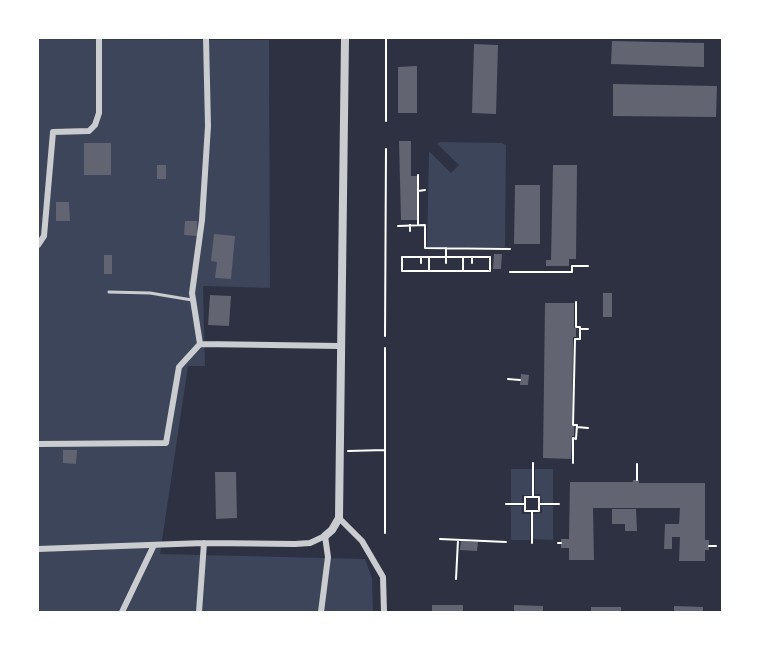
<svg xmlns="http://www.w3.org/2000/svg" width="760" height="650" font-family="'Work Sans',sans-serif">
  <rect width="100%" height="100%" fill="#2d3142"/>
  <path fill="#3c4559" d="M 38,39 L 269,40 L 270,288 L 203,286 L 205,366 L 188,366 L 160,554 L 365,559 L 372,578 L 373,612 L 38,612 Z
    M 440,142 L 502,143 L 506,145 L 505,247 L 427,247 L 429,151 L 451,173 L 459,165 L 437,144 Z
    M 511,469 L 532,469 L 532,495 L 522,495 L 522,503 L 511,503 Z
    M 535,469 L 553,469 L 553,503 L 542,503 L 540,494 L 535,494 Z
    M 511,506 L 522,506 L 522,514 L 530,514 L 530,540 L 511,540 Z
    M 542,506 L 553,506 L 553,540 L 533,539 L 533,514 L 542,513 Z"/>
  <path fill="#626471" d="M 612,41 L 704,43 L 704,67 L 611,64 Z
    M 474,44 L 498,45 L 496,114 L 472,113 Z
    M 417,66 L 417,113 L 398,113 L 398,67 Z
    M 613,84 L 717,86 L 716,117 L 613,116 Z
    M 399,141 L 411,141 L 411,176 L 417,176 L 417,220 L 401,220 Z
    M 84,143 L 111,143 L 111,175 L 84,175 Z
    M 157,165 L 166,165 L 166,179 L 157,179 Z
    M 553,165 L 577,165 L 576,259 L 569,259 L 569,266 L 546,266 L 546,260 L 551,260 Z
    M 515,185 L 540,185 L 540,244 L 514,244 Z
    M 56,202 L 69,202 L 70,221 L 56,221 Z
    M 185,221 L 197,221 L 197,236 L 184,235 Z
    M 214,234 L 235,236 L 231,279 L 215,278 L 217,262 L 211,261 Z
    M 494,254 L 502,254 L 501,269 L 493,269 Z
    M 104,255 L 112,255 L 112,274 L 104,274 Z
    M 603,293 L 612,293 L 612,317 L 603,317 Z
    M 210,295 L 231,296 L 229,326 L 208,325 Z
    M 545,303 L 574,303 L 574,328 L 576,328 L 576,337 L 573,337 L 572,426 L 574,426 L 574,436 L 572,436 L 571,459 L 543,458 Z
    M 521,374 L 529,375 L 528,385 L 520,385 Z
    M 63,450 L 77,450 L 76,464 L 63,463 Z
    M 215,472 L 236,472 L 237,518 L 216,519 Z
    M 633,480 L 639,480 L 639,483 L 705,483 L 705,540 L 709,540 L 709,550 L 705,550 L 705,561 L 679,561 L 680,537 L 672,537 L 672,549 L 664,549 L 665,524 L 679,524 L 680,508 L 593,508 L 594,560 L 569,560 L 569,548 L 561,548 L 561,539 L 569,539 L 570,482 L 633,482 Z
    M 612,509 L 636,509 L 637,531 L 625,531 L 625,524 L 612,524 Z
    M 461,541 L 478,542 L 477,551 L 460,550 Z
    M 432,605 L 463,605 L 463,612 L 432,612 Z
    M 514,605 L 543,606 L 543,612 L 514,612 Z
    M 674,606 L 703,607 L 703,612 L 674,612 Z
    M 591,607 L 621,607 L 621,612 L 591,612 Z"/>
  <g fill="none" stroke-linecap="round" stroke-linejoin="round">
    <path stroke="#fff" stroke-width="2" d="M 386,121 L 386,38
      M 418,175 L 418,225
      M 418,191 L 425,190
      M 410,225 L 410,231
      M 398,226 L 425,225 L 425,248 L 510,249
      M 446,248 L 446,257 L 490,257 L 490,271 L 402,271 L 402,257 L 446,257 L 446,263
      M 421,257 L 421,263
      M 472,257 L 472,263
      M 429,271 L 429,257
      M 463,271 L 463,257
      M 510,272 L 572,272 L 572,266 L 588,266
      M 580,329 L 588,329
      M 385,336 L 386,149
      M 508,379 L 520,380
      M 577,427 L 588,428
      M 348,451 L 385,450
      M 573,463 L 573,438 L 576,439 L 577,425 L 573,425 L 575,339 L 580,339 L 580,327 L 576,327 L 576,302
      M 637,480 L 637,464
      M 525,497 L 539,497 L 539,511 L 525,511 Z
      M 533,497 L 533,463
      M 506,504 L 525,504
      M 539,504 L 559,504
      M 385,533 L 385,348
      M 440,539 L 506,542
      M 532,543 L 532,511
      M 558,543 L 561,543
      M 709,546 L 716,546
      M 456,579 L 458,540"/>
    <path stroke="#caccd0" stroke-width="3" d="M 109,292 L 150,293 L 192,300"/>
    <path stroke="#caccd0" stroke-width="6" d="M 38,245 L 44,236 L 53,132 L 89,131 L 95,125 L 99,113 L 99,38
      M 200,344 L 192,293 L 202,220 L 208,126 L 206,38
      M 38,444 L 166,443 L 179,367 L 200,344 L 340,346
      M 339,518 L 362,541 L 383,577 L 384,612
      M 38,549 L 204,543 L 295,544 L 310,543 L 325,536 L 328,557 L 321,612
      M 122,612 L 154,545
      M 199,612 L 204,543"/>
    <path stroke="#caccd0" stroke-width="8" d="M 325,536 L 332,530 L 339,518 L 345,38"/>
  </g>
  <rect width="760" height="650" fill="none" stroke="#ffffff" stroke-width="78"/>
</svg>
